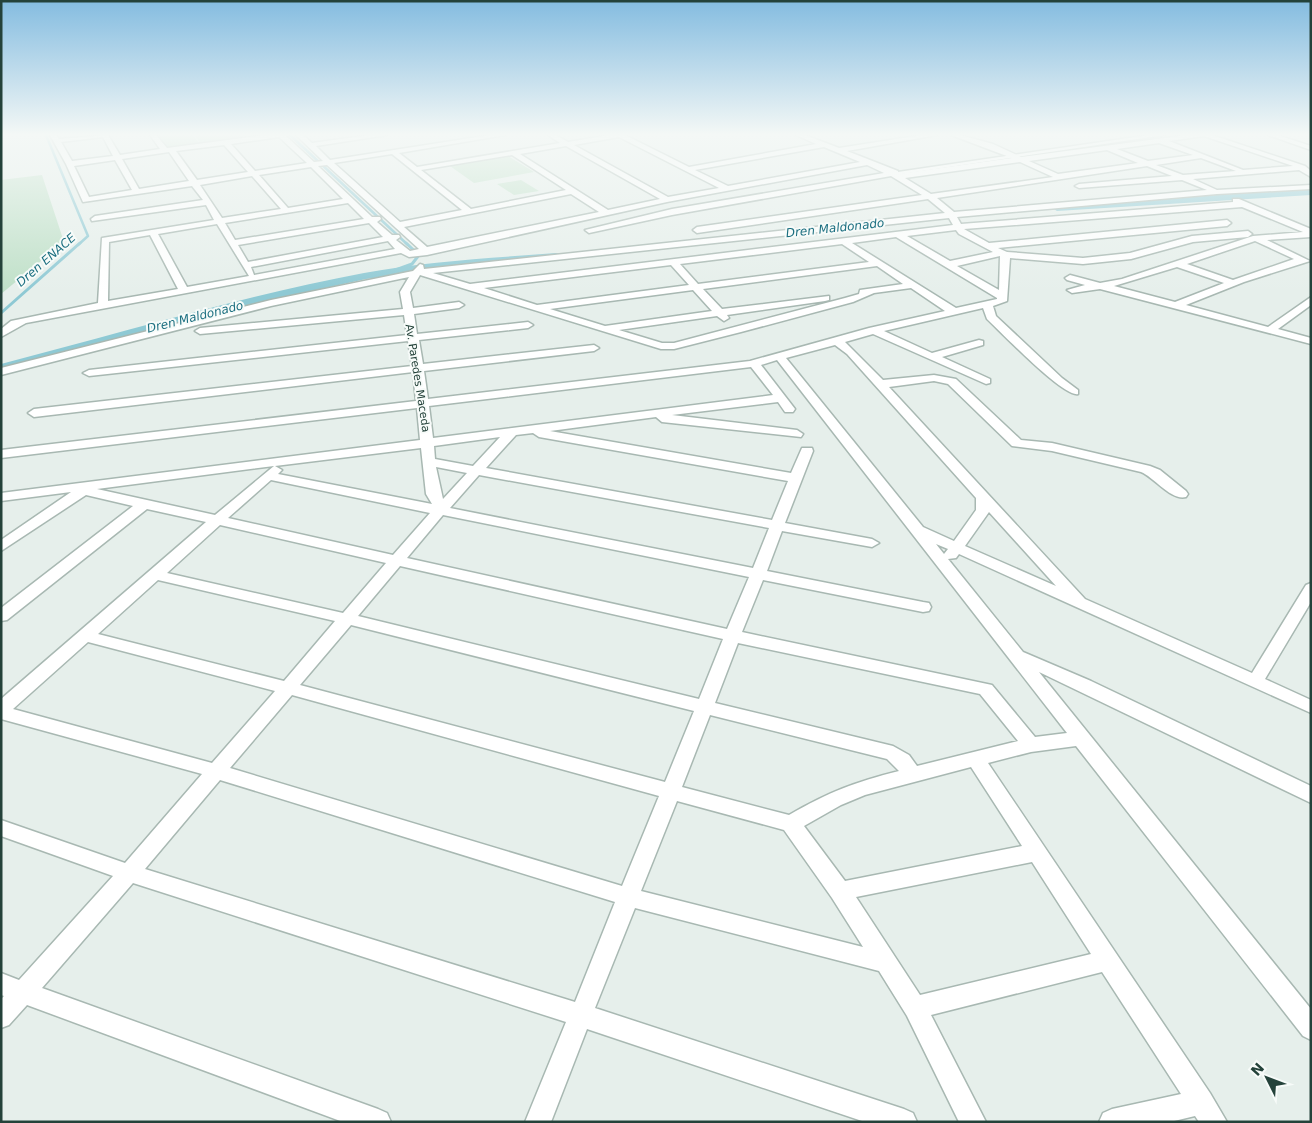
<svg xmlns="http://www.w3.org/2000/svg" width="1312" height="1123" font-family="'DejaVu Sans',sans-serif">
  <rect width="100%" height="100%" fill="#e6efeb"/>
  <path fill="#bfe0c8" d="M 157,135 L 193,135 L 200,145 L 167,149 Z
    M 195,135 L 247,135 L 250,138 L 201,145 Z
    M 508,156 L 534,172 L 474,183 L 450,166 Z
    M 42,175 L 64,242 L 1,294 L 1,180 Z
    M 521,180 L 539,191 L 514,195 L 497,184 Z"/>
  <g fill="none" stroke-linecap="round" stroke-linejoin="round">
    <path stroke="#8ec9d4" stroke-width="2.5" d="M 46,135 L 88,236 L 78,245
      M 290,135 L 408,245"/>
    <path stroke="#8ec9d4" stroke-width="3" d="M 390,272 L 412,264 L 419,255 L 406,243
      M 1,313 L 80,243"/>
    <path fill="#8ec9d4" fill-rule="evenodd" d="M 1311,189 L 1311,195 L 1057,211 L 1052,208 L 1057,205 Z
      M 556,253 L 560,254 L 560,258 L 479,265 L 366,279 L 294,295 L 1,372 L 1,364 C 122,333 242,296 364,273 C 427,261 492,258 556,253 Z"/>
    <defs>
      <path id="minor" d="M 50,135 L 56,135 L 59,139 L 108,135 L 120,155 L 160,149 L 150,135 L 156,135 L 167,148 L 266,135 L 285,135 L 314,162 L 323,161 L 296,135 L 303,135 L 312,143 L 370,135 L 387,135 L 316,146 L 330,160 L 490,135 L 505,135 L 399,153 L 417,167 L 560,143 L 548,135 L 556,135 L 568,142 L 610,135 L 625,135 L 689,167 L 816,144 L 796,135 L 805,135 L 839,148 L 922,135 L 937,135 L 847,151 L 898,171 L 898,174 L 1012,158 L 951,135 L 960,135 L 993,144 L 1021,157 L 1187,135 L 1212,135 L 1305,166 L 1311,171 L 1311,177 L 1299,170 L 1193,179 L 1217,190 L 1311,185 L 1311,189 L 1217,194 L 957,217 L 961,224 L 1233,202 L 1233,199 L 1239,199 L 1311,229 L 1311,237 L 1267,240 L 1310,261 L 1244,282 L 1186,305 L 1268,327 L 1311,297 L 1311,305 L 1278,329 L 1311,338 L 1311,344 L 1100,289 L 1072,293 L 1067,290 L 1085,285 L 1067,280 L 1065,278 L 1070,275 L 1100,283 L 1122,279 L 1253,236 L 1303,232 L 1242,207 L 964,229 L 989,243 L 1227,220 L 1231,223 L 1227,226 L 998,248 L 1007,252 L 1083,258 L 1130,253 L 1192,236 L 1248,231 L 1252,234 L 1248,237 L 1193,242 L 1131,259 L 1083,264 L 1010,258 L 1007,301 L 993,306 L 996,316 L 1062,378 L 1078,390 L 1078,394 C 1064,398 1001,332 987,319 L 983,308 L 884,331 L 932,353 L 979,340 L 983,341 L 983,345 L 942,357 L 990,379 L 990,383 L 986,384 L 873,334 L 845,342 L 883,380 L 934,375 L 956,379 L 1021,440 L 1052,443 L 1150,466 L 1160,470 L 1186,491 L 1188,494 L 1186,497 C 1171,501 1154,477 1141,472 L 1052,451 L 1012,446 L 948,384 L 934,381 L 889,387 L 1085,599 L 1252,673 L 1306,585 L 1311,583 L 1311,602 L 1265,679 L 1311,700 L 1311,713 L 959,554 L 956,558 L 948,559 L 1023,652 L 1091,681 L 1311,786 L 1311,803 L 1039,672 L 1311,1009 L 1311,1040 L 1303,1036 L 1076,746 L 1031,752 L 988,763 L 1210,1093 L 1227,1122 L 1199,1122 L 1195,1116 L 1170,1122 L 1099,1122 L 1103,1113 L 1112,1109 L 1181,1094 L 1102,972 L 931,1015 L 986,1122 L 959,1122 L 907,1016 L 879,971 L 635,908 L 595,1008 L 904,1109 L 913,1113 L 917,1122 L 865,1122 L 587,1029 L 551,1122 L 525,1122 L 566,1022 L 133,883 L 42,988 L 378,1109 L 387,1113 L 391,1122 L 343,1122 L 27,1005 L 9,1025 L 1,1028 L 1,999 L 4,996 L 1,995 L 1,973 L 19,980 L 113,876 L 1,836 L 1,820 L 125,863 L 202,774 L 1,719 L 1,699 L 206,522 L 147,509 L 7,620 L 1,621 L 1,608 L 133,506 L 86,495 L 1,551 L 1,540 L 71,492 L 1,501 L 1,493 L 420,440 L 417,408 L 1,458 L 1,450 L 416,401 L 413,372 L 34,417 L 28,413 L 34,409 L 412,366 L 408,341 L 89,376 L 83,373 L 89,370 L 407,335 L 404,315 L 200,334 L 195,331 L 200,328 L 403,309 L 400,292 L 409,277 L 271,306 L 1,375 L 1,368 L 271,300 L 413,271 L 420,264 L 423,265 L 424,269 L 945,213 L 928,199 L 697,233 L 693,230 L 697,227 L 922,195 L 891,176 L 672,215 L 589,233 L 585,230 L 672,209 L 884,173 L 867,165 L 667,202 L 427,255 L 409,257 L 401,253 L 26,323 L 1,337 L 1,329 L 11,321 L 98,303 L 102,238 L 214,220 L 206,205 L 92,221 L 91,219 L 95,216 L 203,200 L 192,186 L 83,202 L 66,164 ZM 1204,136 L 1293,166 L 1243,170 L 1169,141 ZM 103,137 L 113,156 L 72,161 L 61,142 ZM 279,137 L 307,163 L 255,171 L 231,144 ZM 619,137 L 719,188 L 668,197 L 574,145 ZM 1159,143 L 1193,155 L 1148,161 L 1117,149 ZM 224,145 L 248,172 L 197,180 L 176,151 ZM 566,146 L 660,199 L 608,210 L 520,154 ZM 824,147 L 860,162 L 728,186 L 695,170 ZM 1107,150 L 1138,163 L 1058,174 L 1029,161 ZM 169,152 L 189,181 L 139,189 L 122,159 ZM 392,154 L 462,210 L 400,222 L 334,163 ZM 512,155 L 566,190 L 471,209 L 421,170 ZM 1201,158 L 1236,171 L 1183,175 L 1156,165 ZM 115,160 L 132,190 L 89,197 L 74,166 ZM 1020,162 L 1053,177 L 931,194 L 905,178 ZM 327,165 L 419,249 L 410,251 L 396,240 L 400,237 L 399,235 L 392,235 L 377,222 L 381,219 L 380,217 L 372,217 L 318,166 ZM 1147,166 L 1172,176 L 1079,184 L 1075,186 L 1079,188 L 1182,180 L 1207,190 L 954,212 L 937,198 ZM 311,167 L 343,199 L 288,208 L 259,175 ZM 252,176 L 281,209 L 222,218 L 200,185 ZM 571,194 L 599,212 L 427,247 L 404,227 ZM 348,203 L 364,219 L 235,240 L 225,223 ZM 949,218 L 953,225 L 470,284 L 433,273 ZM 369,223 L 383,237 L 248,262 L 238,245 ZM 217,224 L 249,276 L 187,287 L 158,234 ZM 956,230 L 959,234 L 993,252 L 950,261 L 907,236 ZM 150,235 L 178,289 L 108,301 L 109,242 ZM 896,237 L 997,298 L 997,299 L 956,308 L 852,243 ZM 388,241 L 395,249 L 254,275 L 251,267 ZM 1255,241 L 1294,259 L 1233,280 L 1187,264 ZM 842,244 L 869,262 L 698,284 L 680,264 ZM 1000,256 L 999,290 L 957,266 ZM 671,265 L 689,285 L 537,305 L 484,288 ZM 877,266 L 903,284 L 860,290 L 859,294 L 845,298 L 674,343 L 662,343 L 619,330 L 717,316 L 724,321 L 729,318 L 727,315 L 825,301 L 829,300 L 829,296 L 722,309 L 703,289 ZM 1177,267 L 1224,283 L 1175,302 L 1114,286 ZM 420,275 L 661,349 L 674,349 L 741,332 L 853,302 L 874,293 L 911,288 L 945,311 L 869,328 L 750,361 L 428,399 L 424,371 L 594,351 L 599,348 L 594,345 L 423,364 L 419,340 L 528,328 L 533,325 L 528,322 L 417,334 L 414,314 L 459,308 L 464,305 L 459,302 L 413,308 L 410,292 ZM 693,290 L 712,311 L 605,326 L 550,309 ZM 835,345 L 847,354 L 976,498 L 976,510 L 954,541 L 923,527 L 786,358 ZM 777,360 L 1067,733 L 1035,737 L 992,685 L 742,632 L 763,580 L 923,612 L 929,611 L 931,607 L 929,603 L 923,602 L 767,571 L 782,531 L 872,547 L 879,543 L 872,539 L 785,523 L 813,451 L 812,448 L 802,448 L 791,473 L 550,431 L 656,417 L 662,422 L 801,437 L 803,434 L 797,430 L 672,415 L 778,402 L 785,412 L 793,412 L 795,409 L 761,365 ZM 751,367 L 773,395 L 433,438 L 429,406 ZM 533,433 L 539,437 L 788,481 L 772,520 L 486,468 L 516,435 ZM 500,437 L 473,466 L 435,459 L 434,446 ZM 421,448 L 426,494 L 432,504 L 278,474 L 282,470 L 275,466 ZM 274,466 L 215,515 L 97,489 ZM 436,467 L 467,473 L 443,499 ZM 479,475 L 769,528 L 753,568 L 450,508 ZM 271,480 L 430,513 L 393,555 L 228,518 ZM 989,512 L 1056,586 L 965,546 ZM 443,515 L 749,577 L 727,629 L 407,558 ZM 220,525 L 386,563 L 343,613 L 167,573 ZM 936,544 L 948,549 L 944,554 ZM 400,566 L 723,639 L 699,699 L 358,616 ZM 158,580 L 335,621 L 284,681 L 98,634 ZM 351,625 L 694,711 L 665,782 L 300,685 ZM 88,642 L 275,691 L 212,763 L 13,709 ZM 738,643 L 980,694 L 1018,741 L 917,766 L 909,755 L 893,746 L 715,703 ZM 292,695 L 659,796 L 622,886 L 230,768 ZM 710,715 L 887,759 L 899,771 C 855,782 829,792 789,815 L 682,787 ZM 971,767 L 1022,846 L 845,881 L 804,826 L 841,805 L 865,795 ZM 220,780 L 615,902 L 575,1002 L 145,869 ZM 677,801 L 784,830 L 832,898 L 863,947 L 641,891 ZM 1032,862 L 1091,954 L 920,995 L 856,897 Z
        M 1268,135 L 1277,135 L 1311,146 L 1311,150 Z"/>
      <path id="tertiary" d="M 1149,135 L 1165,135 L 895,175 L 891,173 Z"/>
    </defs>
    <use href="#minor" stroke="#a8b8b2" stroke-width="3"/>
    <use href="#tertiary" stroke="#a8b8b2" stroke-width="3"/>
    <use href="#minor" fill="#fff" fill-rule="evenodd"/>
    <use href="#tertiary" fill="#fff" fill-rule="evenodd"/>
  </g>
  <linearGradient id="sky" x2="0" y2="1"><stop stop-color="#84bce0"/><stop offset="0.46" stop-color="#f4f8f6"/><stop offset="1" stop-color="#f4f8f6" stop-opacity="0"/></linearGradient>
  <rect width="1312" height="292" fill="url(#sky)"/>
  <g text-anchor="middle" stroke-width="4" stroke-linejoin="round" paint-order="stroke">
    <g font-size="11" fill="#24423a" stroke="#f7fbf9">
      <text transform="translate(418 378) rotate(81)" y="4">Av. Paredes Maceda</text>
    </g>
    <g font-size="12" font-style="italic" fill="#1c6f80" stroke="#f7fbf9">
      <text transform="translate(835 228) rotate(-6)" y="4">Dren Maldonado</text>
      <text transform="translate(46 260) rotate(-41)" y="4">Dren ENACE</text>
      <text transform="translate(195 317) rotate(-14)" y="4">Dren Maldonado</text>
    </g>
  </g>
  <rect width="1312" height="1123" fill="none" stroke="#24423a" stroke-width="5"/>
  <g transform="translate(1267 1078) rotate(312)" stroke="#f7fbf9" stroke-width="4" paint-order="stroke">
  <path d="M0-4L9 19L0 12L-9 19Z" fill="#24423a"/>
  <text y="-8" font-size="14" font-weight="bold" text-anchor="middle" fill="#24423a">N</text>
  </g>
</svg>
